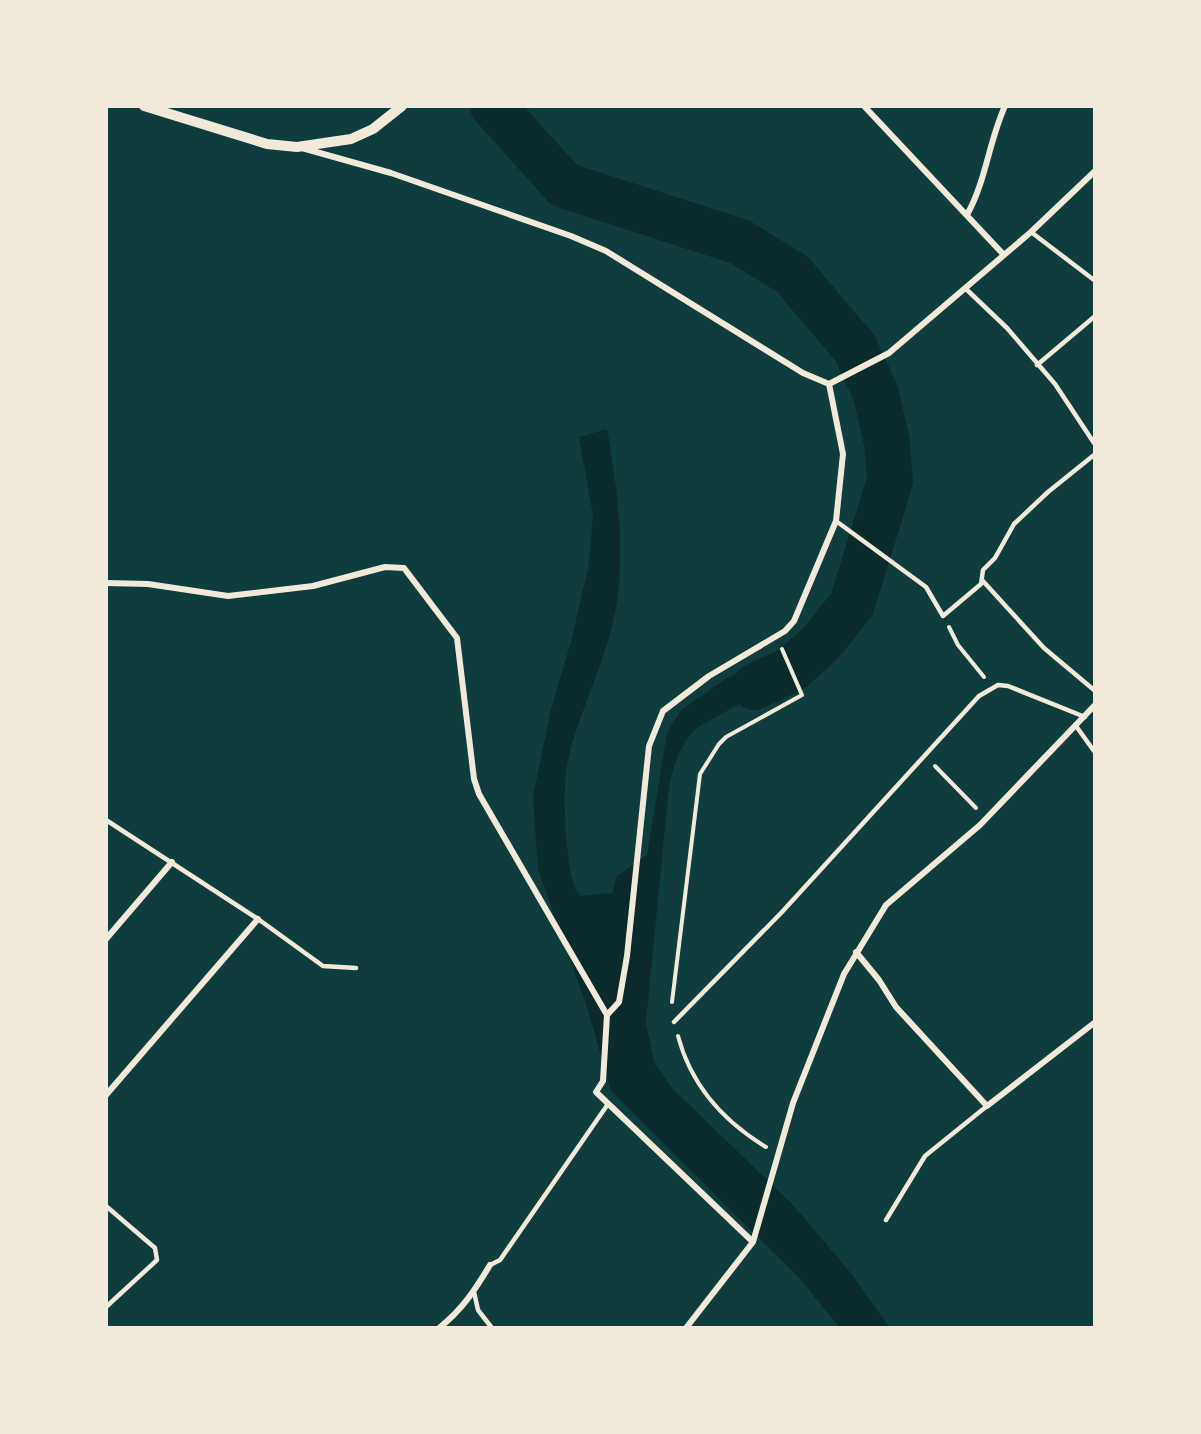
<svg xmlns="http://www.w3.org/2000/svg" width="1201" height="1434" font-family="'Archivo Narrow',sans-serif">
  <rect width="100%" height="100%" fill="#0f3d3e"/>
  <path fill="#0a2a2b" d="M 607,429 C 617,486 625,543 617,601 C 610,650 586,697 572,744 C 562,776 564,812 567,844 C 569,864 569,879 580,896 L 612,893 L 617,876 L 647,855 L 667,733 L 681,710 L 727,678 L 802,643 L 871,573 L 796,672 L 695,729 C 680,746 674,764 669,786 L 646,1023 L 654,1062 L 672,1088 L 793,1205 L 850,1272 L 889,1327 L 839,1327 L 800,1279 L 611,1091 L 588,1010 L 538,869 L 533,797 L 551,709 L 571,642 L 589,564 L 593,515 L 579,437 Z"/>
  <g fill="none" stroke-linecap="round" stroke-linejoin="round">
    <path stroke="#0a2a2b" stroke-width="46" d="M 493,106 L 564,185 L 740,242 L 792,274 L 855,348 L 876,394 L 887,443 L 890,481 L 852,604 L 821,643 L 792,669 L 754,687"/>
    <path stroke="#f1e9da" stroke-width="4" d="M 949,627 L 958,645 L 984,677
      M 935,766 L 976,808
      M 672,1002 L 700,774 L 719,744 L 726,737 L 802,695 L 782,649
      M 678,1036 C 691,1085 723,1121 766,1147"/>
    <path stroke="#f1e9da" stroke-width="4.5" d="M 1031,232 L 1094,280
      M 965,288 L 1007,328 L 1055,384 L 1094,443
      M 1037,365 L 1094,317
      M 836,521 L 926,587 L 943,616 L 981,584 L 983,570 L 995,558 L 1014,524 L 1048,492 L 1094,455
      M 982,580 L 1044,648 L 1094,690
      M 1076,726 L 1094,751
      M 106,820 L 258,919 L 323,966 L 356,968
      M 674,1022 L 782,912 L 979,696 L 998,685 L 1008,686 L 1085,717
      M 106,1206 L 155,1248 L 157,1260 L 106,1307
      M 886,1220 L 925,1156 L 987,1106
      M 490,1265 L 500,1260 L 608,1104
      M 474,1292 L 478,1310 L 492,1328"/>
    <path stroke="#f1e9da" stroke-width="6" d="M 864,106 L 1004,255
      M 302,148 L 391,173 L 571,236 L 606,251 L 803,373 L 829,384
      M 968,213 C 986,180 989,141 1005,106
      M 829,384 L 889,353 L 1031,232 L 1094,172
      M 106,583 L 148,584 L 228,596 L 313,586 L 385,567 L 404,568 L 457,638 L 474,779 L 479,794 L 607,1015 L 603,1081 L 596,1092 L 753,1242
      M 106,939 L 172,862
      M 856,952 L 879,980 L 896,1007 L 987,1106 L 1094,1023
      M 607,1015 L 619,1002 L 627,956 L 649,746 L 663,711 L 709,676 L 785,631 L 794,621 L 836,521 L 843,454 L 829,384
      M 106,1095 L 258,919
      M 439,1328 C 462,1310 475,1290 490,1265
      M 686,1328 L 753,1242 L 793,1103 L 844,974 L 886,905 L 980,825 L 1094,706"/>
    <path stroke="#f1e9da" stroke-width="10" d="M 144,106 L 267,144 L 297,147 L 351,139 L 373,129 L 402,106"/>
  </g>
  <rect width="1201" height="1434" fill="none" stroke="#f1e9da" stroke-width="216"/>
</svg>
